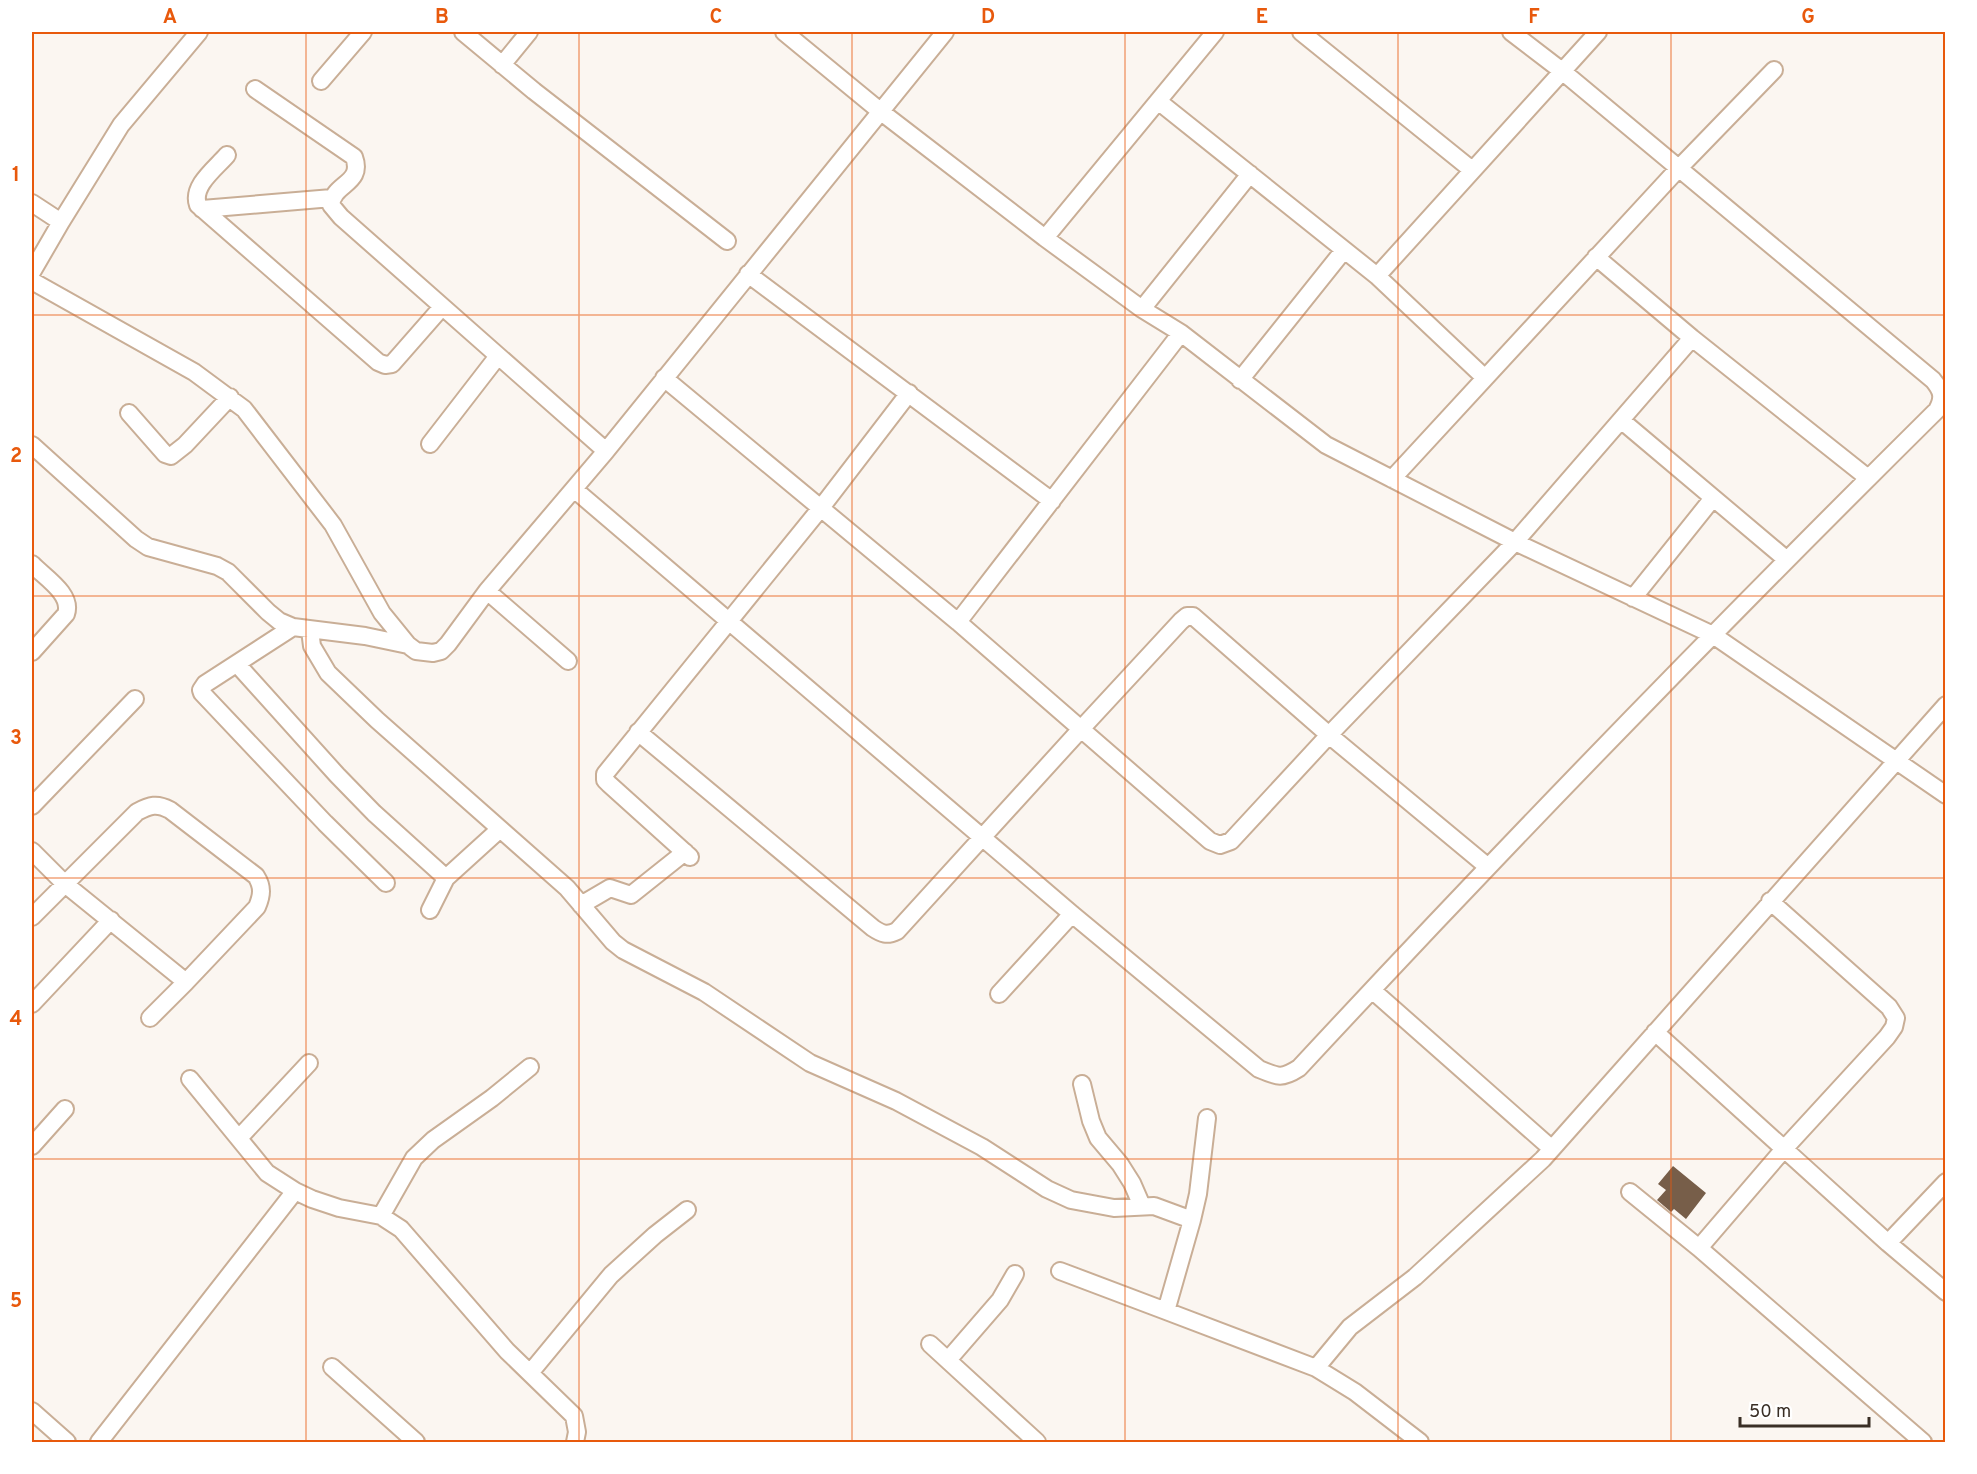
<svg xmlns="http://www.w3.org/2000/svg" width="1977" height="1474" font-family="Overpass,sans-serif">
  <rect width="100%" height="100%" fill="#fbf6f1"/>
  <path fill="#775e49" d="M 1673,1166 L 1706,1193 L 1686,1219 L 1674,1209 L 1671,1212 L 1657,1200 L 1666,1190 L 1658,1184 Z"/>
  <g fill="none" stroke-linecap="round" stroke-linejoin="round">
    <defs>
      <path id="street" d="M 463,32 L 534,91 L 727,241
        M 784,32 L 880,111 L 1045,238 L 1142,309 L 1181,333 L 1326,445 L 1515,542 L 1713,635 L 1946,795
        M 1301,32 L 1472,170
        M 502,65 L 529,32
        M 321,81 L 363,32
        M 255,89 L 354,157 C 364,184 333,183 331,205 L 341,217 L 606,451
        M 1158,101 L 1377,276 L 1598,32
        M 227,155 C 216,168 191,186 198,205 L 378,362 L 385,365 L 392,364 L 442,307
        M 32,203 L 61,222 L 32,272
        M 202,209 L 332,198
        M 61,222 L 121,125 L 199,32
        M 1045,238 L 1215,32
        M 1596,257 L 1692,338 L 1868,478
        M 748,274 L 1052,501
        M 1377,276 L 1485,378
        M 32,281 L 194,372 L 244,409 L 333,525 L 382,613 L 408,645 L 416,651 L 433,653 L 441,651 L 448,644 L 487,591 L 606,451 L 945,32
        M 1142,309 L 1250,174
        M 664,378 L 958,622
        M 1240,380 L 1344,250
        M 129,413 L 165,454 L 171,456 L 185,445 L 230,397
        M 1621,420 L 1787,560
        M 430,444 L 498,356
        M 32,445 L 136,539 L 148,547 L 217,566 L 228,572 L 268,612 L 279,621 L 293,627 L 365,636 L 408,645
        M 1392,479 L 1679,168 L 1774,70
        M 574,489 L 1072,914 L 1259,1069 C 1278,1077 1282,1079 1299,1068 C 1507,844 1720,625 1937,410 C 1944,397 1942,391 1933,380 L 1562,71 L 1511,32
        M 32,564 C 44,577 73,594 66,614 L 32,652
        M 487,591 L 568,661
        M 1633,598 L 1713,498
        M 293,627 L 205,684 L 201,690 L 202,693 L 325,823 L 386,883
        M 310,630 L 312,646 L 328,673 L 377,720 L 567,888 L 613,942 L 623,950 L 704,992 L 810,1063 L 896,1101 L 982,1147 L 1047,1189 L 1071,1200 L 1114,1208 L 1154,1206 L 1192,1220 L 1166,1311 L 1316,1368
        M 237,664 L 337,775 L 374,813 L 446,878
        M 638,732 L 873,928 C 882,934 887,936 897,931 L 1081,729 L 958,622 L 1181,333
        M 32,806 L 135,699
        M 32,851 L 65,884 L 186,982
        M 690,857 L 609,784 L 605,780 L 605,774 L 820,509 L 909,393
        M 1488,867 L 1329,735 L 1193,616 L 1187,616 L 1181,621 L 1081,729 L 1210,841 L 1220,845 L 1231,841 L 1329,735 L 1515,542 L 1692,338
        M 1770,901 L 1889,1007 L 1896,1018 L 1894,1027 L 1887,1037 L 1784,1149 L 1699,1248 L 1923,1442
        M 581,905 L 610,888 L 631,895 L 685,852
        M 430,910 L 446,878 L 500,829
        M 32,917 L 137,812 C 150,805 157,803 170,810 L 256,876 C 263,887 262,895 257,907 L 186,982 L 150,1018
        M 1372,990 L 1552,1149
        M 999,994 L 1072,914
        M 32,1004 L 111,920
        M 1655,1032 L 1888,1243 L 1946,1182
        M 190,1079 L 267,1173 L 295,1191 L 312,1199 L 339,1208 L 381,1216 L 401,1229 L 507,1351 L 574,1416 L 577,1432 L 575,1442
        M 1082,1084 L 1091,1121 L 1098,1138 L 1120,1164 L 1132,1183 L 1142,1206
        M 239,1138 L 309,1063
        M 32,1146 L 65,1109
        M 1630,1192 L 1699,1248
        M 381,1216 L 414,1158 L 433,1140 L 492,1098 L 530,1067
        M 1192,1220 L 1198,1194 L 1207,1118
        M 1888,1243 L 1946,1292
        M 1060,1271 L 1166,1311
        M 930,1344 L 1037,1442
        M 948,1360 L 1000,1300 L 1015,1274
        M 332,1367 L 416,1442
        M 530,1373 L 611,1275 L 655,1235 L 687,1210
        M 32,1411 L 67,1442
        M 99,1442 L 295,1191
        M 1420,1442 L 1355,1392 L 1316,1368 L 1350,1327 L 1415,1277 L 1543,1159 L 1946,705"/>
    </defs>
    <use href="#street" stroke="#c9ae96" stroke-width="20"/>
    <use href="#street" stroke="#fff" stroke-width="16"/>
  </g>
  <path fill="none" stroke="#e8590c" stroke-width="1.5" stroke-opacity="0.55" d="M 306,32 L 306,1442M 579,32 L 579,1442M 852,32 L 852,1442M 1125,32 L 1125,1442M 1398,32 L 1398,1442M 1671,32 L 1671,1442M 32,315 L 1946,315M 32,596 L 1946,596M 32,878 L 1946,878M 32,1159 L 1946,1159"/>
  <rect width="1977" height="1474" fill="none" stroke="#ffffff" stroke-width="66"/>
  <path d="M1740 1417v9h129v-9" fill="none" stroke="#392e25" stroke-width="3"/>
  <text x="1749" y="1417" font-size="18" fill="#392e25" stroke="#ffffff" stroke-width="4.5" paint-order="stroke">50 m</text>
  <rect x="33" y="33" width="1911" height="1408" fill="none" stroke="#e8590c" stroke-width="2"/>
  <g font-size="20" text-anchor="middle" font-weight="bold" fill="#e8590c">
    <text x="170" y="23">A</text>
    <text x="442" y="23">B</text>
    <text x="716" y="23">C</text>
    <text x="988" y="23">D</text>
    <text x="1262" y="23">E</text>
    <text x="1534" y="23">F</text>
    <text x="1808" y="23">G</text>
    <text x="16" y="181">1</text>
    <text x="16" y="462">2</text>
    <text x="16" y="744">3</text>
    <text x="16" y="1025">4</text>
    <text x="16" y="1307">5</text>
  </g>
</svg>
